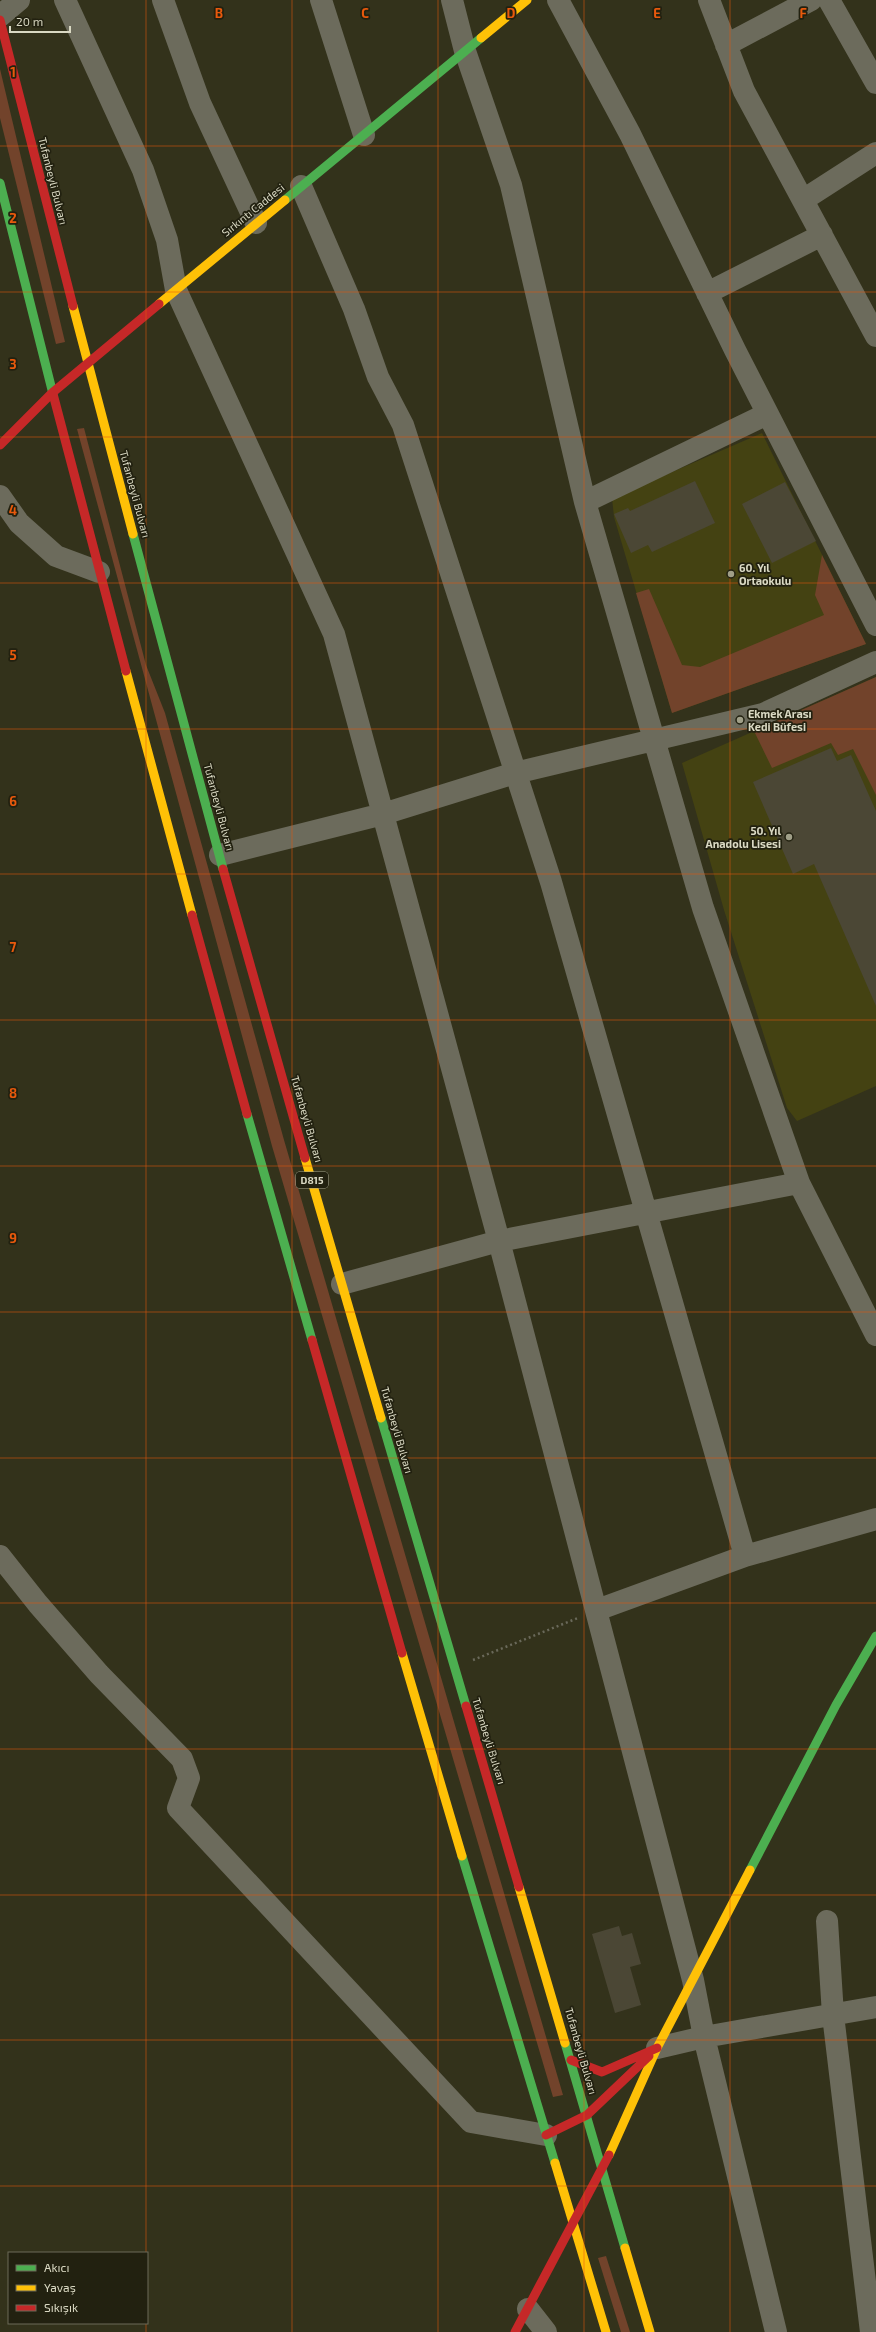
<svg xmlns="http://www.w3.org/2000/svg" width="876" height="2332" font-family="'Exo 2',sans-serif">
  <rect width="100%" height="100%" fill="#33321b"/>
  <path fill="#444212" d="M 762,433 L 866,644 L 672,713 L 614,517 L 612,498 Z
    M 876,677 L 876,1086 L 797,1121 L 787,1108 L 724,910 L 682,763 Z"/>
  <path fill="#72432b" d="M 0,69 L 65,342 L 56,344 L 0,118 Z
    M 84,428 L 146,665 L 165,713 L 284,1140 L 563,2095 L 553,2097 L 272,1146 L 77,429 Z
    M 822,555 L 866,644 L 672,713 L 636,593 L 649,589 L 682,665 L 700,667 L 824,615 L 815,595 Z
    M 876,677 L 876,795 L 853,749 L 838,755 L 831,743 L 772,768 L 754,731 Z
    M 606,2256 L 630,2332 L 621,2332 L 598,2258 Z"/>
  <path fill="#4b4735" d="M 695,481 L 715,523 L 652,552 L 648,545 L 631,553 L 614,514 L 628,508 L 630,511 Z
    M 785,482 L 816,541 L 772,563 L 742,504 Z
    M 831,748 L 837,761 L 851,755 L 876,811 L 876,1006 L 814,864 L 793,874 L 753,782 Z
    M 619,1926 L 622,1936 L 632,1933 L 641,1964 L 630,1967 L 641,2005 L 615,2013 L 592,1934 Z"/>
  <g fill="none" stroke-linecap="round" stroke-linejoin="round">
    <path stroke="#6a695a" stroke-width="2.5" stroke-dasharray="2 3" stroke-linecap="butt" d="M 473,1660 L 578,1618"/>
    <path stroke="#6c6b5c" stroke-width="22" d="M 65,0 L 143,170 L 167,240 L 176,290 L 334,634 L 499,1241 L 693,1980 L 704,2037 L 776,2332
      M 163,0 L 200,103 L 256,223
      M 321,0 L 364,135
      M 452,0 L 465,51 L 511,185 L 585,502 L 703,908 L 799,1183 L 876,1335
      M 558,0 L 630,134 L 735,350 L 876,625
      M 709,0 L 744,91 L 876,336
      M 829,0 L 876,83
      M 0,16 L 19,0
      M 726,45 L 811,0
      M 301,186 L 354,309 L 378,377 L 403,425 L 551,882 L 745,1556
      M 803,200 L 876,153
      M 707,293 L 822,235
      M 0,496 L 19,523 L 56,556 L 99,572
      M 585,502 L 767,414
      M 220,855 L 383,814 L 515,773 L 763,714 L 876,662
      M 342,1284 L 499,1241 L 799,1183
      M 0,1556 L 38,1604 L 99,1674 L 182,1759 L 189,1778 L 178,1808 L 471,2122 L 546,2135
      M 597,1610 L 745,1556 L 876,1519
      M 827,1921 L 833,2015 L 871,2332
      M 657,2048 L 704,2037 L 876,2007
      M 528,2309 L 546,2332"/>
    <path stroke="#4caf50" stroke-width="9" d="M 0,183 L 53,394
      M 285,200 L 481,38
      M 133,534 L 223,869
      M 247,1114 L 312,1340
      M 381,1418 L 466,1706
      M 462,1856 L 555,2163
      M 750,1870 L 836,1705 L 876,1636
      M 565,2043 L 625,2248"/>
    <path stroke="#ffc107" stroke-width="9" d="M 481,38 L 527,0
      M 159,304 L 285,200
      M 73,306 L 133,534
      M 126,671 L 192,915
      M 305,1158 L 381,1418
      M 402,1653 L 462,1856
      M 519,1887 L 565,2043
      M 609,2155 L 657,2048 L 750,1870
      M 555,2163 L 606,2332
      M 625,2248 L 650,2332"/>
    <path stroke="#c62828" stroke-width="9" d="M 0,20 L 73,306
      M 53,394 L 126,671
      M 0,445 L 52,393 L 159,304
      M 223,869 L 305,1158
      M 192,915 L 247,1114
      M 312,1340 L 402,1653
      M 466,1706 L 519,1887
      M 571,2060 L 602,2072 L 657,2048
      M 546,2135 L 587,2115 L 649,2056
      M 515,2332 L 609,2155"/>
  </g>
  <path fill="none" stroke="#e8590c" stroke-width="1" stroke-opacity="0.55" d="M 146,0 L 146,2253M 292,0 L 292,2332M 438,0 L 438,2332M 584,0 L 584,2332M 730,0 L 730,2332M 0,146 L 876,146M 0,292 L 876,292M 0,437 L 876,437M 0,583 L 876,583M 0,729 L 876,729M 0,874 L 876,874M 0,1020 L 876,1020M 0,1166 L 876,1166M 0,1312 L 876,1312M 0,1458 L 876,1458M 0,1603 L 876,1603M 0,1749 L 876,1749M 0,1895 L 876,1895M 0,2040 L 876,2040M 0,2186 L 876,2186M 146,2323 L 146,2332"/>
  <g fill="#a09f88" stroke="#222110" stroke-width="1.5">
    <circle cx="731" cy="574" r="4"/>
    <circle cx="740" cy="720" r="4"/>
    <circle cx="789" cy="837" r="4"/>
  </g>
  <g text-anchor="middle" stroke-width="3.5" stroke-linejoin="round" paint-order="stroke">
    <rect fill="#222110" stroke="#a3a28d" stroke-width="1" x="296" y="1172" width="32" height="16" rx="3"/>
    <g font-size="10" font-weight="bold" fill="#dad9c3">
      <text x="312" y="1184">D815</text>
    </g>
    <g font-size="11" fill="#dad9c3" stroke="#222110">
      <text transform="translate(53 181) rotate(76)" y="4">Tufanbeyli Bulvarı</text>
      <text transform="translate(253 210) rotate(-39)" y="4">Sırkıntı Caddesi</text>
      <text transform="translate(135 494) rotate(75)" y="4">Tufanbeyli Bulvarı</text>
      <text transform="translate(219 807) rotate(75)" y="4">Tufanbeyli Bulvarı</text>
      <text transform="translate(307 1119) rotate(74)" y="4">Tufanbeyli Bulvarı</text>
      <text transform="translate(397 1430) rotate(74)" y="4">Tufanbeyli Bulvarı</text>
      <text transform="translate(489 1741) rotate(73)" y="4">Tufanbeyli Bulvarı</text>
      <text transform="translate(581 2051) rotate(74)" y="4">Tufanbeyli Bulvarı</text>
    </g>
    <g font-size="11" font-weight="bold" fill="#dad9c3" stroke="#222110" text-anchor="start">
      <text x="739" y="572">60. Yıl<tspan x="739" dy="13">Ortaokulu</tspan></text>
      <text x="748" y="718">Ekmek Arası<tspan x="748" dy="13">Kedi Büfesi</tspan></text>
      <text x="781" y="835" text-anchor="end">50. Yıl<tspan x="781" dy="13">Anadolu Lisesi</tspan></text>
    </g>
  </g>
  <g font-size="13" text-anchor="middle" font-weight="bold" fill="#e8590c" stroke="#222110" stroke-width="3.5" stroke-linejoin="round" paint-order="stroke">
    <text x="219" y="18">B</text>
    <text x="365" y="18">C</text>
    <text x="511" y="18">D</text>
    <text x="657" y="18">E</text>
    <text x="803" y="18">F</text>
    <text x="13" y="77">1</text>
    <text x="13" y="223">2</text>
    <text x="13" y="369">3</text>
    <text x="13" y="515">4</text>
    <text x="13" y="660">5</text>
    <text x="13" y="806">6</text>
    <text x="13" y="952">7</text>
    <text x="13" y="1098">8</text>
    <text x="13" y="1243">9</text>
  </g>
  <rect x="8" y="2252" width="140" height="72" fill="#222110" stroke="#6c6b58"/>
  <rect x="16" y="2265" width="20" height="6" fill="#4caf50" stroke="#6c6b58"/>
  <text x="44" y="2272" font-size="12" fill="#dad9c3">Akıcı</text>
  <rect x="16" y="2285" width="20" height="6" fill="#ffc107" stroke="#6c6b58"/>
  <text x="44" y="2292" font-size="12" fill="#dad9c3">Yavaş</text>
  <rect x="16" y="2305" width="20" height="6" fill="#c62828" stroke="#6c6b58"/>
  <text x="44" y="2312" font-size="12" fill="#dad9c3">Sıkışık</text>
  <path d="M10 26v6h60v-6" fill="none" stroke="#dad9c3" stroke-width="2"/>
  <text x="16" y="26" font-size="12" fill="#dad9c3" stroke="#222110" stroke-width="3" paint-order="stroke">20 m</text>
</svg>
